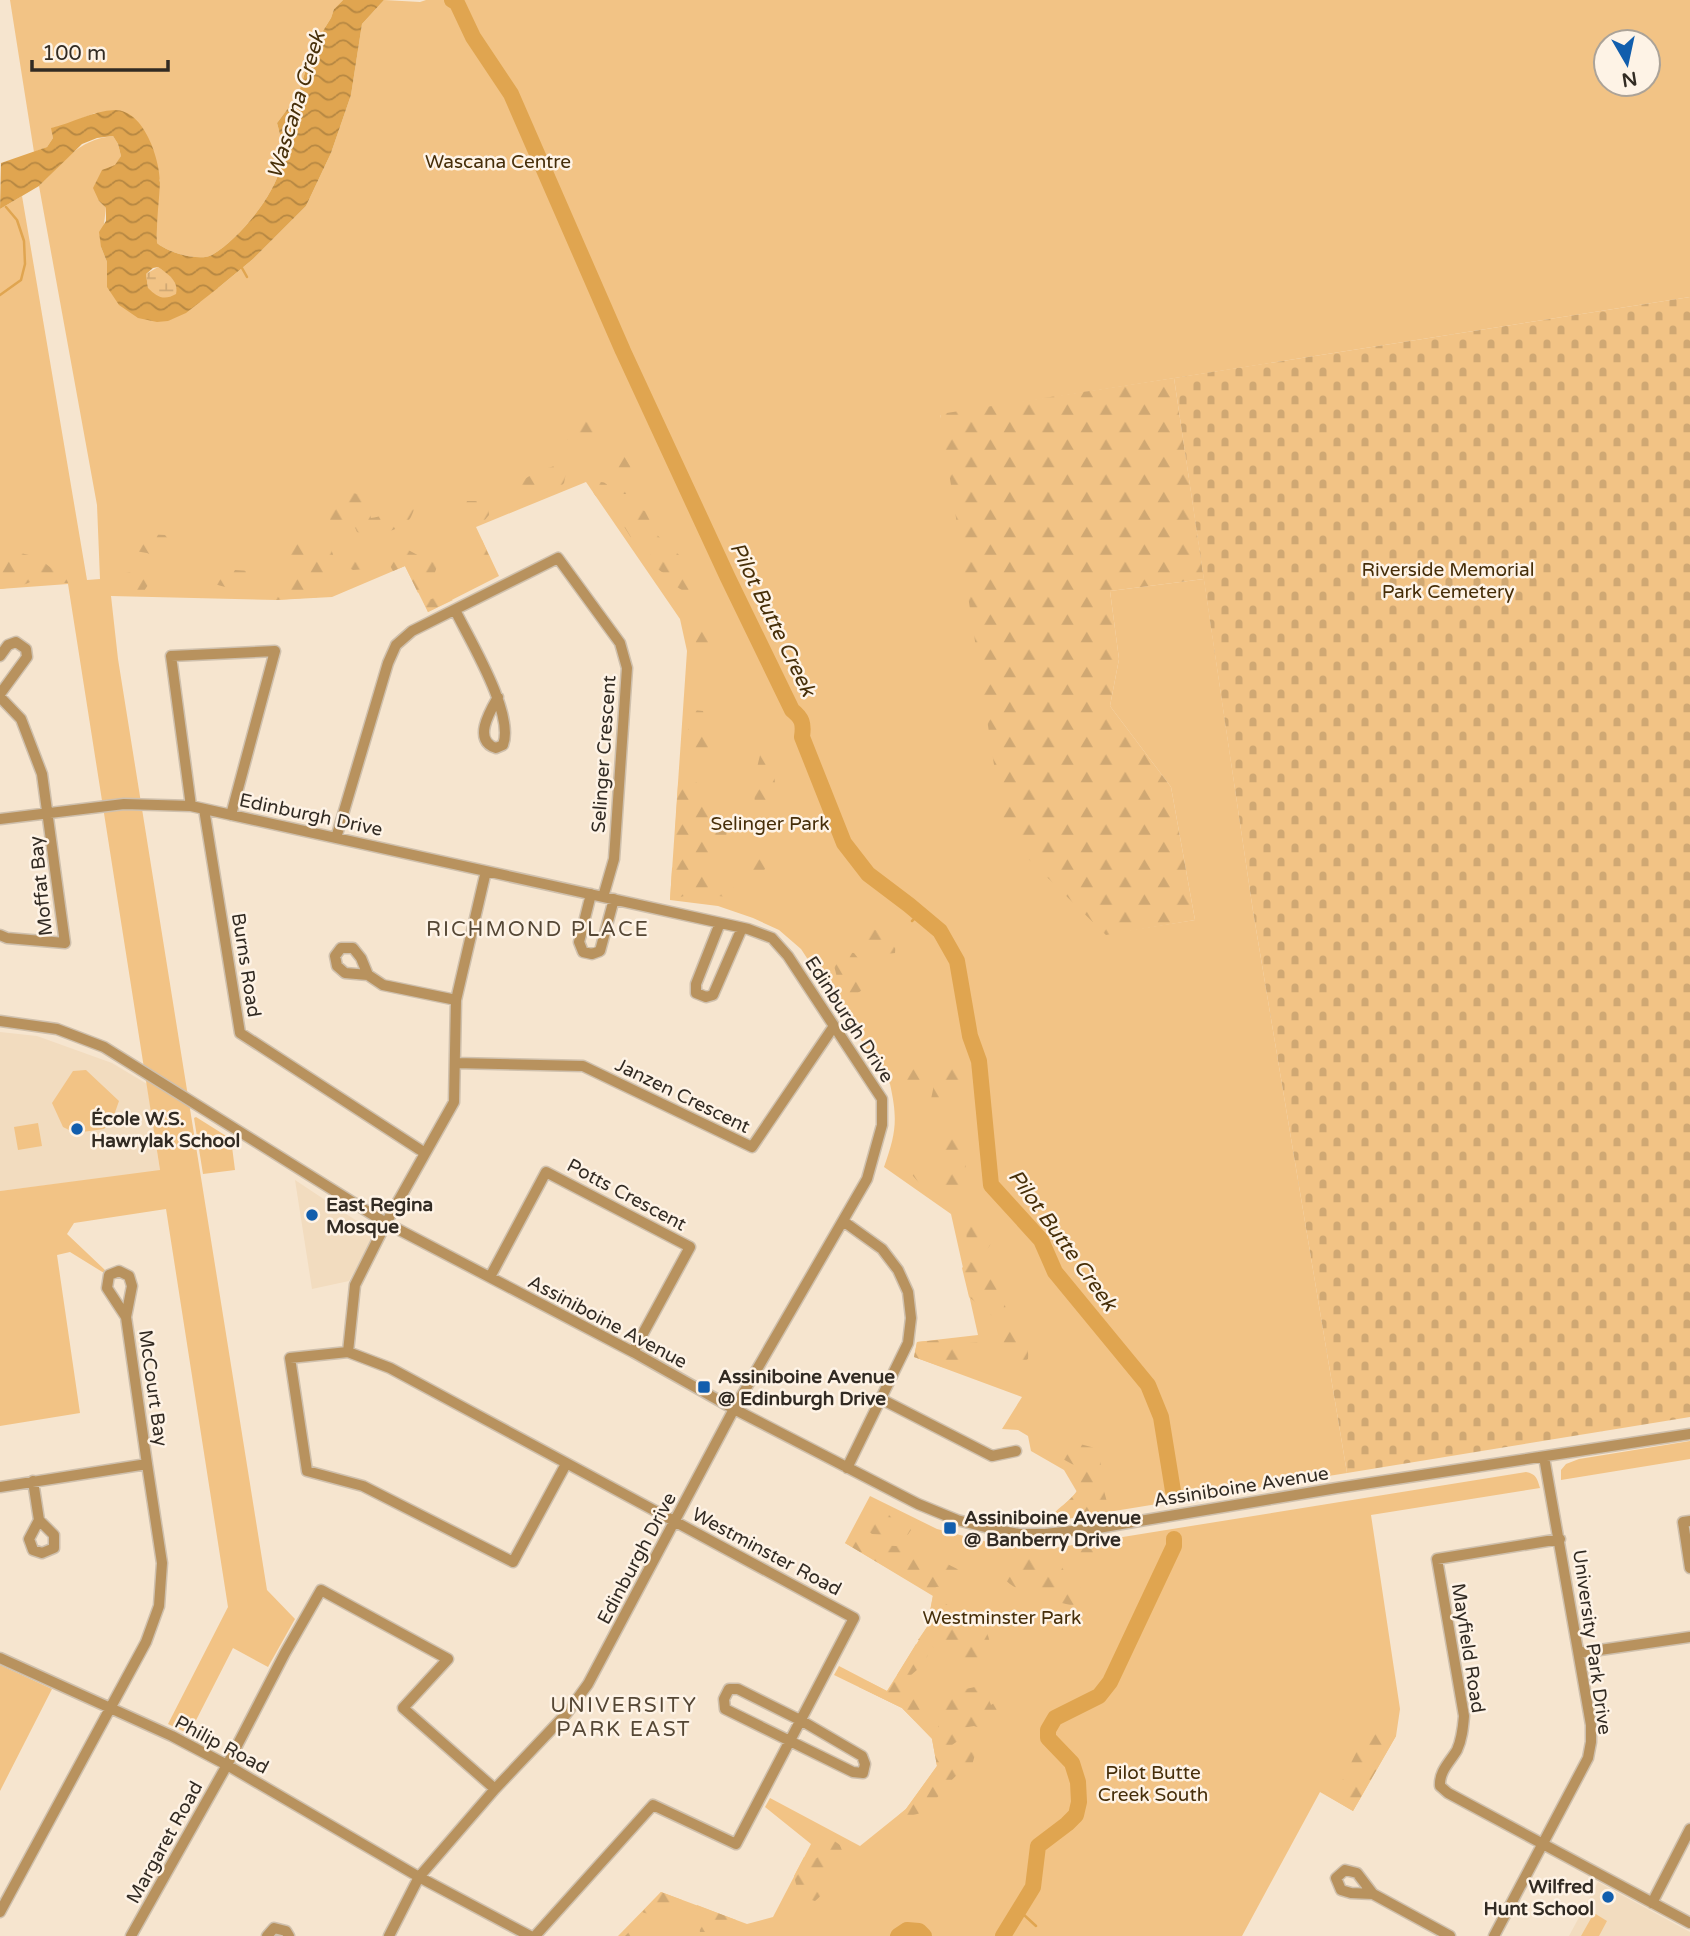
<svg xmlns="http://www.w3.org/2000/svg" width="1690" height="1936" font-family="'Varela Round',sans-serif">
  <defs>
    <pattern id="forest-firs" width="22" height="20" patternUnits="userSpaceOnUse" patternTransform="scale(1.75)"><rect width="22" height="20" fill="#f2c385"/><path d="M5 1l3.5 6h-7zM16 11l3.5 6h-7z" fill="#d0a873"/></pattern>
    <pattern id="wetland-marsh" width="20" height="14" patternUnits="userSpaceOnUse" patternTransform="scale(1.75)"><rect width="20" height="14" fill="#f2c385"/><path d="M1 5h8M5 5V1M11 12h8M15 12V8" fill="none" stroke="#d0a873"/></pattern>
    <pattern id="cemetery-stones" width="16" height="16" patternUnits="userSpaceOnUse" patternTransform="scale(1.75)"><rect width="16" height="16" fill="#f2c385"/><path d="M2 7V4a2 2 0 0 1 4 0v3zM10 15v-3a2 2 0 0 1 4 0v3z" fill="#d0a873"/></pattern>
    <pattern id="water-waves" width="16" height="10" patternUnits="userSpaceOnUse" patternTransform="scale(1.75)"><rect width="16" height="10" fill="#e0a550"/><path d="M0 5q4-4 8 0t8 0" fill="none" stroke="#b68742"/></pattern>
  </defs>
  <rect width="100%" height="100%" fill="#f6e5cf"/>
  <path fill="#f2dcbf" d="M 0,1032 L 37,1036 L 112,1063 L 147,1084 L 160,1171 L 0,1191 Z
    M 295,1180 L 372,1231 L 373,1239 L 349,1281 L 312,1289 Z
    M 1598,1882 L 1690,1932 L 1690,1936 L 1569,1936 Z"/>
  <path fill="#f2c385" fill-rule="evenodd" d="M 10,0 L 343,0 L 334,9 L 331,18 L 313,47 L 298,95 L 277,123 C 281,137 284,151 281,166 C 274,196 239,239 212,255 C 199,262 167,252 157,243 L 156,215 L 160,180 L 95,113 L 65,125 L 52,128 L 53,138 L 47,147 L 34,152 Z
    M 384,0 L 420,2 L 426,0 L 1690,0 L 1690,297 L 940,415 L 1106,934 L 1195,920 L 1171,787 L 1110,706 L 1119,659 L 1110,591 L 1204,579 L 1253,911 L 1347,1473 L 1047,1522 L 1077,1492 L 1064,1470 L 1031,1451 L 1028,1436 L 1018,1430 L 1002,1429 L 1022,1397 L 914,1357 L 917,1342 L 978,1335 L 951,1214 L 884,1167 C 896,1133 898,1120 890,1084 L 801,949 L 779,930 L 753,918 L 718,906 L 670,900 L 687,651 L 680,619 L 586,482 L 476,527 L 499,576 L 428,612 L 405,566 L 332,597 L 276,600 L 111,596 L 118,659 L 267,1590 L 295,1619 L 268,1667 L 233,1648 L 189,1734 L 168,1724 L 228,1607 L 166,1209 L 74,1223 L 67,1234 L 106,1271 L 104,1273 L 70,1252 L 57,1255 L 80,1413 L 0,1426 L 0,1191 L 160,1170 L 68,584 L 0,589 L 0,209 L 22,196 L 87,580 L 100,579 L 97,505 L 39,186 C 65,162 76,140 113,136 L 118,144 L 121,156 L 99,201 L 106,208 L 101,247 L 107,262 L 107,287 L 218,288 L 253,259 L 306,206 L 331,153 L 351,95 L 362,24 ZM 1606,42 L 1648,42 L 1648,84 L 1606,84 Z
    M 86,1070 L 119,1101 L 112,1121 L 104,1129 L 75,1133 L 63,1127 L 52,1103 L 73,1071 Z
    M 196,1117 L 231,1139 L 235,1170 L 203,1174 L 194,1118 Z
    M 38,1123 L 42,1146 L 18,1150 L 14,1127 Z
    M 1690,1441 L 1690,1459 L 1561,1480 L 1561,1470 L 1566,1464 L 1579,1459 Z
    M 1526,1472 C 1536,1474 1537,1478 1540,1488 L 1371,1515 L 1400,1709 L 1396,1736 L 1353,1811 L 1320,1792 L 1242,1936 L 618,1936 L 661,1892 L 747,1924 L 773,1917 L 811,1844 L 765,1807 L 770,1798 L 860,1846 L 906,1809 L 937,1766 L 932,1739 L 902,1708 L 834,1675 L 839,1666 L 887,1691 L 927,1627 L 933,1595 L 845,1543 L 870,1496 L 937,1529 L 983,1541 L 1042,1550 Z
    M 0,1665 L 52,1689 L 0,1791 Z
    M 1594,1913 L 1607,1921 L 1599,1936 L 1581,1936 Z"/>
  <path fill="url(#forest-firs)" d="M 1174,378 L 1204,579 L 1110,591 L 1119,659 L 1110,706 L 1171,787 L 1195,920 L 1106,935 L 1005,836 L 940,414 Z
    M 562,416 C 583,417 600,414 613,434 L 611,437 C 586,435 565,452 551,424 L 553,419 Z
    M 624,456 L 630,466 L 638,494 L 621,494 L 613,486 L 606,470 L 610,457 Z
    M 561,465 L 566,473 L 564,483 L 557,490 L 514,498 L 512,489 C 524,477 544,467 561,465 Z
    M593 490a8 8 0 1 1 16 0a8 8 0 1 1-16 0Z
    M 353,493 L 362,495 L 367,504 L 371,518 C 387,517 396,503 411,502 L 415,507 C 413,512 411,519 407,522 C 393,533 373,537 357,532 L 353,523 L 330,524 C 328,509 341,499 353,493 Z
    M 467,501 L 484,501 L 488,505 L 489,515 L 484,521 L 477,524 C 466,517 462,514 467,501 Z
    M 629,506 L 645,511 L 657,535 L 689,564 L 692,588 L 685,592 L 677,587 L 678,579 C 658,572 652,568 649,546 L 645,544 L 635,544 L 623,525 L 621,517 Z
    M 143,534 L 165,535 L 169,540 L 170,547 L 164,556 L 156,557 L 147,553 L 135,551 L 135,540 Z
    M 286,540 L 317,543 L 331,549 L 335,560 L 332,571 L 315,583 L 312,589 L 318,597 L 276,600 L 269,594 L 269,586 C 282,572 295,586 303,562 L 296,558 L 273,554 L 273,547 Z
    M 482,540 L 490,558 L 476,557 L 471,553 L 475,544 Z
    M 401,546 L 423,558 L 437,555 C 439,572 431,582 418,593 L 405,566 L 393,571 L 389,564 L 390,553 Z
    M 0,548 L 37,557 L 55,571 L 66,573 L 68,583 L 53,583 L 44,576 L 21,586 L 0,589 Z
    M 361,557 L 373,557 L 381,562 L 380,568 L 353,570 L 347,567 L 349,563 Z
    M 235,570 L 250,571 L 254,579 C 244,591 224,589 211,582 L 213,575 Z
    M 136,571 L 142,571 L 152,579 L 144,591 L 129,595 L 117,594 L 116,587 L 126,573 Z
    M 439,597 L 453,600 L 428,612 L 423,601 Z
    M 693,609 C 711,615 720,629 713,648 L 702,653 L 697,647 L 687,612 Z
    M 693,710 L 703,711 L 710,744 L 707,767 L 698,771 L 687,760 L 687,734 Z
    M 767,748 L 772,759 L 776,791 L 766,808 L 756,810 C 752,791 756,767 762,749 Z
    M 696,782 L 704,788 L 717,823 L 729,828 C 724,842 719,850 707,860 L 700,854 L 693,853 C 694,871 714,889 733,886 L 736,892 L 729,897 L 718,896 L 712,888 L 670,900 L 672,868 L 682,860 L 684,843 L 675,834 L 678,785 Z
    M 747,850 C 758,852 764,856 768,866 L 759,875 L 746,876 L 751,867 Z
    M 856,929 L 872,929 L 894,935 L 896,940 L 895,953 L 876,955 L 858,943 L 853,937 Z
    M 841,952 L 854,953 C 862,963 874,977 862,990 C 858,994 851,995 846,998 L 850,1012 C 836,1002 837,996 837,981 C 837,973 833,966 833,957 Z
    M 917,1060 L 927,1068 C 927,1079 924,1093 914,1099 L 903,1092 L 908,1065 Z
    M 946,1066 L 959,1067 L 961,1079 L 947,1104 L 937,1105 L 931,1099 L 934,1085 Z
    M 947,1134 C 966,1152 971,1159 961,1185 L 940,1194 C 926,1190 919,1184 910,1172 L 903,1171 L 902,1164 L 914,1159 L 929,1177 L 938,1180 L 950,1175 L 953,1168 C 937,1161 932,1152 931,1135 Z
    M 959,1198 L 992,1231 C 992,1241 992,1249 980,1252 L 967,1244 L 966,1228 L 955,1213 L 953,1199 Z
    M 968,1261 L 985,1267 C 994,1282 1011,1304 1005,1322 L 1000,1322 L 969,1297 L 962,1268 Z
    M 1013,1330 C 1025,1337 1029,1345 1028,1359 L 1023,1362 L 1007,1355 L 1001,1347 L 1002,1333 Z
    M 939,1340 L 948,1346 L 964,1347 L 969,1343 L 979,1342 L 981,1358 L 998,1372 L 997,1376 L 974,1365 L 945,1368 L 914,1357 L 917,1342 Z
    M 1065,1440 L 1095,1448 L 1101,1455 L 1101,1480 L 1107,1502 L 1091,1507 L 1086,1516 L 1047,1522 C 1061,1501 1084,1499 1081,1469 L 1061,1458 L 1060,1447 Z
    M 882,1506 L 894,1521 L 907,1525 L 911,1530 L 907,1536 L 872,1534 L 868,1531 L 871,1515 Z
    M 865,1535 L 875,1546 C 910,1543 930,1555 961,1571 L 963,1580 L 953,1586 L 936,1587 L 933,1595 L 949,1606 L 963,1626 L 980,1623 C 994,1638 993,1656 976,1668 L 956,1666 L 942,1651 L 918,1640 L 927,1627 L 933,1596 L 845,1543 L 855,1536 Z
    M 1100,1544 L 1107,1549 L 1105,1557 L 1080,1561 L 1071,1555 L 1084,1546 Z
    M 1052,1556 L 1059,1562 L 1068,1578 L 1077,1580 L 1081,1589 L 1074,1606 L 1058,1602 L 1057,1592 C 1035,1594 1016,1594 1002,1576 L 1007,1560 Z
    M 1049,1610 L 1061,1618 L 1056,1627 L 1047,1628 L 1040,1623 L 1039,1614 Z
    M 916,1644 L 928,1652 L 926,1662 L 910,1676 L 897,1675 Z
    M 895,1679 L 900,1681 L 910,1693 L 922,1699 L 926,1716 L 915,1721 L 902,1708 L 859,1687 L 867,1681 L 887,1691 Z
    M 975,1687 L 987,1695 L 991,1705 L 1004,1696 L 1009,1704 L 997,1728 L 988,1731 L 974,1726 L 956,1729 L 959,1740 L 945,1750 L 938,1765 L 957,1761 L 961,1744 L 973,1736 L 977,1748 L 972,1765 C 968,1767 962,1770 958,1774 C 938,1791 930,1821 899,1815 L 906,1809 L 937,1766 L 932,1739 L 937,1741 L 942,1735 L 938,1726 L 944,1715 L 937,1699 L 951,1692 Z
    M 1387,1729 L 1396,1736 L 1353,1811 L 1326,1795 L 1339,1787 L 1363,1739 Z
    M 833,1840 L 840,1845 L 844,1856 C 834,1870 827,1893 815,1901 L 799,1896 L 794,1876 L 804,1857 L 817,1858 L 822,1848 Z
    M 661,1892 L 682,1900 C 671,1910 657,1918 642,1912 Z
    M 697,1905 L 736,1920 L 728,1932 L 700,1932 L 696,1915 Z
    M 650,1921 L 657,1927 L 656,1936 L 625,1936 L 630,1931 Z"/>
  <path fill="url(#wetland-marsh)" d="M 158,267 C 169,274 179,281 176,295 C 164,300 157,297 148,288 L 146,274 Z"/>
  <path fill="url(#cemetery-stones)" d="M 1690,297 L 1690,1417 L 1347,1473 L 1253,911 L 1174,378 Z"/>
  <path fill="url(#water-waves)" fill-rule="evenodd" d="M 343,0 L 384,0 L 362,24 L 351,95 L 331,153 L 306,206 L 253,259 L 218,288 L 186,313 L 168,321 L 157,322 L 138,318 L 119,305 L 107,287 L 107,262 L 101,247 L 99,232 L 106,221 L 106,208 L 99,201 L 93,188 L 102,170 L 115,165 L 121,156 L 118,144 L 113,136 L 97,138 L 82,144 L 39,186 L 0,209 L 1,163 L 47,147 L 53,138 L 51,128 C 73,123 92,111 115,110 C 144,110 160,159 160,183 C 159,203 156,223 157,243 C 167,252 199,262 212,255 C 239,239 274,196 281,166 C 284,151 281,137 277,123 L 298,95 L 313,47 L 331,18 L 334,9 ZM 158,267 C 168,274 179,281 176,294 C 164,301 157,297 148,288 L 146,274 L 153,268 Z"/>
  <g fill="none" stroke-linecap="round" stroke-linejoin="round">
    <path stroke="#e0a550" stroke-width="2.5" d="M 242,268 L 247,277
      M 0,295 L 21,280 L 25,264 L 24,241 L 17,220 L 6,207
      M 912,921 L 915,918 L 914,910
      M 1024,1903 L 1023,1914 L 1036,1926"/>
    <path stroke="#e0a550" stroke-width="16" d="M 452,0 L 457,3 L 473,37 L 511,94 L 623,351 L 728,578 L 792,710 C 802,718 804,723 802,737 L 844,843 L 868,874 L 909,905 L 940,931 L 957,961 L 970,1036 L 979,1061 L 991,1185 L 1041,1240 L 1055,1272 L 1148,1385 L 1161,1417 L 1173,1491
      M 898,1936 L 907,1930 L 919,1931 L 924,1936
      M 1003,1936 L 1033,1887 L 1038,1846 L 1067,1824 L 1076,1815 L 1079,1802 L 1078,1782 L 1072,1763 L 1048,1738 L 1048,1730 L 1055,1718 L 1099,1696 L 1110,1682 L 1174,1546 L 1174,1539"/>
    <defs>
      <path id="minor" d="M 455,610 C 469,639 515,714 503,745 L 496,748 C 472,741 490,711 498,697
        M 0,656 L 8,645 L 16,642 L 26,649 L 27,657 L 0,694
        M 0,697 L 21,719 L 42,774 L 65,943 L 7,938 L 0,935
        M 191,806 L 171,656 L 275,651 L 231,815
        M 204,809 L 240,1033 L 425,1153
        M 0,819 L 124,804 L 191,806 L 748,929 L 772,938 L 788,956 L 882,1099 L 882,1125 L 867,1179 L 734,1409 L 588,1684 L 567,1713 L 495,1789 L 419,1877 L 389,1936
        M 336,838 L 388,663 L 396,645 L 412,631 L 558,558 L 620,643 L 627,668 L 614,859 L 603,897
        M 591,894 L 579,942 L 583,952 L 592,954 L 600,951 L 614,899
        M 720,923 L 696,984 L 696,993 L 706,997 L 713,995 L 742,928
        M 368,975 L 361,958 L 353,948 L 341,948 L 335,956 L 337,966 L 345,973 L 368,975 L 383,985 L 456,1000
        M 0,1021 L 57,1029 L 104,1047 L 386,1223 L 633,1352 L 734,1409 L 918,1504 L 957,1520 L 997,1530 L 1019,1534 L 1045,1534 L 1098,1528 L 1337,1488 L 1690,1434
        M 455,1063 L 583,1066 L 752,1147 L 834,1026
        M 843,1221 L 882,1249 L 898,1270 L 908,1292 L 911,1318 L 908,1343 L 847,1468
        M 490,1277 L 546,1172 L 690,1247 L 633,1352
        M 126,1317 L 107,1288 L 109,1275 L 119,1271 L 129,1276 L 132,1286 L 126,1317 L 147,1464
        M 348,1352 L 355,1285 L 386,1223 L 454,1102 L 456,1000 L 486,871
        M 881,1399 L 992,1456 L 1016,1451
        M 33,1481 L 39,1520 L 54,1535 L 54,1548 L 42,1553 L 33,1550 L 29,1539 L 39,1520
        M 0,1487 L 147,1464 L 162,1563 L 159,1606 L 146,1642 L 0,1912
        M 1690,1521 L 1683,1522 L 1690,1568
        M 1560,1539 L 1437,1559 L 1464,1716 C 1463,1728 1462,1739 1457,1750 C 1450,1762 1439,1771 1440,1786 L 1448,1793 L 1690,1923
        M 1579,1653 L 1690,1637
        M 0,1658 L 172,1736 L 227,1765 L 419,1877 L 530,1936
        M 729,1689 L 738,1689 L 802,1721 L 862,1756 L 865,1764 L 863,1773 L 853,1772 L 725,1709 L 724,1699 Z
        M 1373,1894 L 1351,1893 L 1341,1890 L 1336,1878 L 1345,1870 L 1357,1873 L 1373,1894 L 1450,1936
        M 1652,1903 L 1690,1829
        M 131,1936 L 227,1765 L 285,1653 L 321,1590 L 448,1659 L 403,1708 L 495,1789
        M 267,1936 L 274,1928 L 286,1931 L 289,1936
        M 535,1936 L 653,1805 L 736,1844 L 854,1618 L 390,1368 L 348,1352 L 290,1358 L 307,1471 L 363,1486 L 513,1562 L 566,1464
        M 1494,1936 L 1588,1758 L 1591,1742 L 1591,1725 L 1544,1457"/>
    </defs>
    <use href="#minor" stroke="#cfc0ad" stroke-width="13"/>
    <use href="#minor" stroke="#b8925e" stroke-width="10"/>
  </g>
  <g fill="#125ead" stroke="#fef3e6" stroke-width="2.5">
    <circle cx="77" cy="1129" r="7"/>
    <circle cx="312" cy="1215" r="7"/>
    <rect x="697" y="1380" width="14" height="14" rx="3.5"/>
    <rect x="943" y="1521" width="14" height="14" rx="3.5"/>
    <circle cx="1608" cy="1897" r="7"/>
  </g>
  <g text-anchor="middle" stroke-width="5" stroke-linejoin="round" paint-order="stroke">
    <g font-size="19" fill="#462e09" stroke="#fef3e6">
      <text x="498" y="168">Wascana Centre</text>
      <text x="1448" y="576">Riverside Memorial<tspan x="1448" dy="22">Park Cemetery</tspan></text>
      <text x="770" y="830">Selinger Park</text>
      <text x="1002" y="1624">Westminster Park</text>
      <text x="1153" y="1779">Pilot Butte<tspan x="1153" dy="22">Creek South</tspan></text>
    </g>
    <g font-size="19" fill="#322b23" stroke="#fef3e6">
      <text transform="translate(603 754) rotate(-86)" y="7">Selinger Crescent</text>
      <text transform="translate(311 814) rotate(12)" y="7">Edinburgh Drive</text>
      <text transform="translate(40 886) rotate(-96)" y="7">Moffat Bay</text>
      <text transform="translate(247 965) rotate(81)" y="7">Burns Road</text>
      <text transform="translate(850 1019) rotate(57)" y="7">Edinburgh Drive</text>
      <text transform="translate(683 1095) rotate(26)" y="7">Janzen Crescent</text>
      <text transform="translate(627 1194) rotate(28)" y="7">Potts Crescent</text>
      <text transform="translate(608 1321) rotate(28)" y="7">Assiniboine Avenue</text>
      <text transform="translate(154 1388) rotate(82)" y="7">McCourt Bay</text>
      <text transform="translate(1241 1486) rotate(-9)" y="7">Assiniboine Avenue</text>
      <text transform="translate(767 1551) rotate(28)" y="7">Westminster Road</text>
      <text transform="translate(636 1558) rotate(-62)" y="7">Edinburgh Drive</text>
      <text transform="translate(1593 1642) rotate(82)" y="7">University Park Drive</text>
      <text transform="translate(1469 1648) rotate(81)" y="7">Mayfield Road</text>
      <text transform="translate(222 1744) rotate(28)" y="7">Philip Road</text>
      <text transform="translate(164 1842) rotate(-61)" y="7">Margaret Road</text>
    </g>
    <g font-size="19" font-weight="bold" fill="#322b23" stroke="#fef3e6" text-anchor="start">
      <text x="91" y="1125">École W.S.<tspan x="91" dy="22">Hawrylak School</tspan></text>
      <text x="326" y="1211">East Regina<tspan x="326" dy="22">Mosque</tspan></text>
      <text x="718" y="1383">Assiniboine Avenue<tspan x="718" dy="22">@ Edinburgh Drive</tspan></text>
      <text x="964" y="1524">Assiniboine Avenue<tspan x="964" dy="22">@ Banberry Drive</tspan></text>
      <text x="1594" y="1893" text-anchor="end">Wilfred<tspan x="1594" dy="22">Hunt School</tspan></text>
    </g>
    <g font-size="21" font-style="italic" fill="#472f09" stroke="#fef3e6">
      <text transform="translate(296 105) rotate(-73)" y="7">Wascana Creek</text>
      <text transform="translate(773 619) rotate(64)" y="7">Pilot Butte Creek</text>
      <text transform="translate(1063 1240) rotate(54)" y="7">Pilot Butte Creek</text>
    </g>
    <g font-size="21" letter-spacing="2" fill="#554735" stroke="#fef3e6">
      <text x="538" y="936">RICHMOND PLACE</text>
      <text x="624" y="1712">UNIVERSITY<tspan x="624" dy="24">PARK EAST</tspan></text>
    </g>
  </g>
  <g transform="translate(1627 63) rotate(171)"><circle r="33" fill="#fef3e6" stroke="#aca398" stroke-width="2"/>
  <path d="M0-5L12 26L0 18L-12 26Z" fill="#125ead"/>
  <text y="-10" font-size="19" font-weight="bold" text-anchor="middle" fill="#322b23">N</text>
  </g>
  <path d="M32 60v10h136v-10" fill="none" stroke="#322b23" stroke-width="3.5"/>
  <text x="42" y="60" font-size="21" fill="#322b23" stroke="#fef3e6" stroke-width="5" paint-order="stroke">100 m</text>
</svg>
